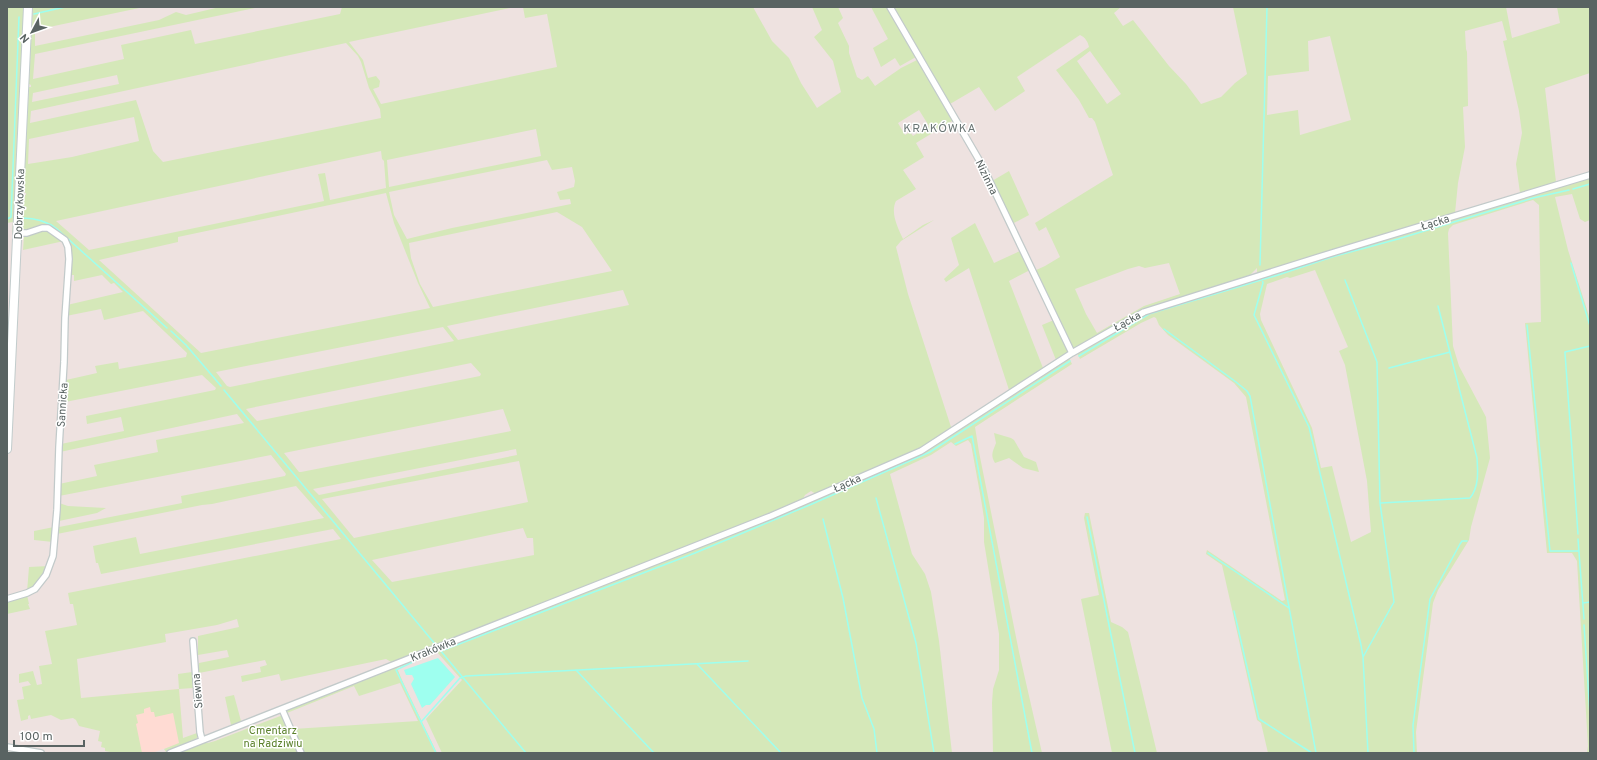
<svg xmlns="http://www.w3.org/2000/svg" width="1597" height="760" font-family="Overpass,sans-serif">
  <rect width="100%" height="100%" fill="#eee2e0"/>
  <path fill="#ffdbd3" d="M 179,689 L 183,742 L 152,753 L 136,753 L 124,694 Z"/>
  <path fill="#d5e8b9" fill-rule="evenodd" d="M 7,7 L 25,7 L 14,230 L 12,233 L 13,222 L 7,223 Z
    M 33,7 L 144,7 L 35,30 L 35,46 L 159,20 L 176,12 L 186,15 L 220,7 L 259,7 L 35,54 L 33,79 L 124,59 L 121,45 L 191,30 L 195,44 L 340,14 L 342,7 L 515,7 L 349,42 L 363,60 L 368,78 L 376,76 L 380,81 L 379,87 L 373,89 L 381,104 L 557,67 L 547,14 L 525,18 L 523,7 L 753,7 L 772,41 L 789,58 L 801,83 L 817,108 L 841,92 L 833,61 L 814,37 L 822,30 L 812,7 L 838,7 L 843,18 L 838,23 L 849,46 L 849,53 L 857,77 L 862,80 L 868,76 L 875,86 L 901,68 L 917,60 L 954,120 L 954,124 L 952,121 L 916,143 L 924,157 L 903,170 L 916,189 L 896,201 C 890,213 898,228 903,239 L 923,225 L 934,220 L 901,241 L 896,247 L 908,294 L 951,427 L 952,428 L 1009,390 L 969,268 L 946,282 L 944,279 L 959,265 L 951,238 L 975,223 L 994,263 L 1020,251 L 1030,270 L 1009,281 L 1043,368 L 1056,360 L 1042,325 L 1054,320 L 1068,353 L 919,450 L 816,494 L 811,491 L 805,495 L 803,499 L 600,582 L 393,663 L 386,659 L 281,681 L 279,674 L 242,682 L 241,676 L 261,672 L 260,667 L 267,665 L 265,660 L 199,673 L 199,663 L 229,657 L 227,650 L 198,655 L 198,636 L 239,627 L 237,619 L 217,625 L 165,634 L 166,642 L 77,659 L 81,698 L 179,689 L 178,674 L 192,672 L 193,688 L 179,689 L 183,738 L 197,733 L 197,738 L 166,752 L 164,749 L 179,743 L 173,713 L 155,717 L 154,712 L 151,712 L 150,707 L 144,709 L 144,713 L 136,715 L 138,723 L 136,724 L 142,753 C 129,753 117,754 105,751 L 105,748 L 101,747 L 102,742 L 98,741 L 100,731 L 79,726 L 76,720 L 73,718 L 61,720 L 51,715 L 31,719 L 30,715 L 28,716 L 28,719 L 21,721 L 17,700 L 24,699 L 22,687 L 31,685 L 28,681 L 19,683 L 19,674 L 33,671 L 37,685 L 42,684 L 39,666 L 52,664 L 45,631 L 77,625 L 73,604 L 70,604 L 68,593 L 341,539 L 333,529 L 101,574 L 98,563 L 96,563 L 93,546 L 136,537 L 140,554 L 324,518 L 296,486 L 212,504 L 202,505 L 57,534 L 59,503 L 68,506 L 106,508 L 97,513 L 59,521 L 59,527 L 182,503 L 181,496 L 285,476 L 286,474 L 271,455 L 59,496 L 59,484 L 97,476 L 94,465 L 158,452 L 156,440 L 244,423 L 237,414 L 60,452 L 61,444 L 124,431 L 121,417 L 87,424 L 86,416 L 215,390 L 216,388 L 202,375 L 65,402 L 66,380 L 97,373 L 95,366 L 118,362 L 119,369 L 186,357 L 187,353 L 143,311 L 104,320 L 101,309 L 66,316 L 67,305 L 123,292 L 114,283 L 111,284 L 102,275 L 74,281 L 74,275 L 69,275 L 69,245 L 55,230 L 22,230 L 23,195 L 26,195 L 26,193 L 23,192 L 29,87 L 31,87 L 31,85 L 29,84 ZM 346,43 L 358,56 L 361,62 L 369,88 L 380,109 L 381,118 L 163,162 L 153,151 L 136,100 L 30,123 L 31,111 ZM 117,75 L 119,84 L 32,102 L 33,93 ZM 919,110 L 929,126 L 913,136 L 910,132 L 905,135 L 898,123 ZM 134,117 L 139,141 L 72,157 L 28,164 L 29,139 ZM 536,129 L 541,156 L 389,187 L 387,160 ZM 381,151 L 382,159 L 384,161 L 386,188 L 330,200 L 325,173 L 318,174 L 324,201 L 89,250 L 56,221 ZM 547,160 L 552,170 L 572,167 L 575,181 L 574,187 L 557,192 L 560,200 L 570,199 L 571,204 L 452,228 L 407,239 L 394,215 L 389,192 ZM 386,193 L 394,223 L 418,283 L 430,308 L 201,353 L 99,260 L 178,242 L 178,237 ZM 557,212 L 582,227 L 612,271 L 433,307 L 420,284 L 411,258 L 409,243 ZM 623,290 L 629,305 L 458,340 L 447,326 ZM 443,327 L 454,341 L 230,387 L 227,386 L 216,372 ZM 471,363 L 481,374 L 480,376 L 257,421 L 246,409 ZM 503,409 L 511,431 L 301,472 L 299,472 L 284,453 ZM 516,449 L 517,455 L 319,495 L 313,489 ZM 519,461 L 528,502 L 354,538 L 322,499 ZM 523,528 L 527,538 L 533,538 L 534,555 L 392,582 L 372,560 Z
    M 871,7 L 887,7 L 916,57 L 900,66 L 895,58 L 881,67 L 873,48 L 888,39 Z
    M 892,7 L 1121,7 L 1114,13 L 1123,26 L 1133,20 L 1169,66 L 1186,84 L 1201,104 L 1221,97 L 1235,83 L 1247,74 L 1233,7 L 1506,7 L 1512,38 L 1560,23 L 1557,7 L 1590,7 L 1590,73 L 1545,88 L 1556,182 L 1520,193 L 1516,164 L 1522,133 L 1519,111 L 1503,41 L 1507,40 L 1502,21 L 1465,31 L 1466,49 L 1467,52 L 1468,103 L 1468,106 L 1463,107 L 1465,147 L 1458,183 L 1455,213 L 1264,271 L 1257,273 L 1257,268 L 1250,275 L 1149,308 L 1074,350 L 1034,271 L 1045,266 L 1060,257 L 1046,227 L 1039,231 L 1035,223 L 1113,175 L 1095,122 L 1092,118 L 1089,118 L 1079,100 L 1056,70 L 1089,47 C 1088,42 1085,37 1080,35 L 1017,77 L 1025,91 L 995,111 L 979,87 L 950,104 ZM 1330,36 L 1351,120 L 1300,135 L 1298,110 L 1267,115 L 1268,76 L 1309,71 L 1308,41 ZM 1090,51 L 1121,94 L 1107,104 L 1077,61 ZM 1169,263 L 1180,294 L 1144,306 L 1097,333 L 1086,314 L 1075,289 L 1128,269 L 1139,266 L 1145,268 Z
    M 1009,171 L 1029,215 L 1012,224 L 992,181 Z
    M 1590,178 L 1590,220 L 1585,222 L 1580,219 L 1572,194 L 1555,197 L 1568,250 L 1590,319 L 1590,753 L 1587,753 L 1588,746 L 1577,561 L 1572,553 L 1547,553 L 1525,323 L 1541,322 L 1539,205 L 1533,200 L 1453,225 L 1449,229 L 1448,233 L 1453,346 L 1459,366 L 1486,417 L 1490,458 L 1471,527 L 1469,540 L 1438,590 L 1433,603 L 1416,732 L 1417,753 L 1268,753 L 1261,723 L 1257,720 L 1222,565 L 1206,554 L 1207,550 L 1282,601 L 1285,600 L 1246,397 L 1234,383 L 1168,335 L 1159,325 L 1156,318 L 1154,317 L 1141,323 L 1080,359 L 1077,353 L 1150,311 ZM 1315,270 L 1348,347 L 1339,351 L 1345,365 L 1367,481 L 1371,532 L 1351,542 L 1332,466 L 1321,468 L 1312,428 L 1261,320 L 1260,314 L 1267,284 L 1287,277 L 1290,278 Z
    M 38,230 L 46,230 L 64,241 L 23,250 L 24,236 Z
    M 1069,358 L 1072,364 L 975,427 L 979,452 L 1019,652 L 1042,753 L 993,753 L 992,703 L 993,689 L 999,670 L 999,634 L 984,542 L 984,518 L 981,499 L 971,444 L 968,440 L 956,446 L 951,442 L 931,455 L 890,474 L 912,554 L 925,574 L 931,592 L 939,641 L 952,753 L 442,753 L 426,719 L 462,680 L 436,651 L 787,512 L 929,449 Z
    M 994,433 L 1011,438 L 1014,440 L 1024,457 L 1036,462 L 1039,472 L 1023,468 L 1009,458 L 995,463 C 990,455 993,451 996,443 Z
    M 1085,513 L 1089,513 L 1111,622 L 1122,627 L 1128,632 L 1157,753 L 1112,753 L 1081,599 L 1099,595 L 1084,518 Z
    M 54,527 L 53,542 L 34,540 L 34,531 Z
    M 49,566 L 40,582 L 27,592 L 29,567 Z
    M 27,595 L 29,604 L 28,604 L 30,609 L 7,614 L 7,601 Z
    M 430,653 L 432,655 L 397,668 L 402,680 L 437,753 L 304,753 L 293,729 L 418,721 L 400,683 L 359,696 L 354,686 L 287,713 L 286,710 L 291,707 Z
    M 234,695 L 241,721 L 231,725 L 225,697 Z
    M 283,715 L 299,753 L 179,753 L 204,743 L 208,743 L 215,741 Z"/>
  <path fill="#9effef" d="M 438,658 L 455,677 L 430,705 L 426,705 L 422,708 L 411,684 L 414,679 L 412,675 L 406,675 L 404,670 Z"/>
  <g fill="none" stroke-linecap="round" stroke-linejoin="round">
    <path stroke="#9effef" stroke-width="1.5" d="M 34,14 L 65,7
      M 1573,189 L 1590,184
      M 22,218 C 35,218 47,221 57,229 L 167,328
      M 7,219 L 11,217 L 19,17
      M 1571,263 L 1590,326
      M 1260,265 L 1267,7
      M 1262,278 L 1263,283 L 1254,315 L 1309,427 L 1361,645 L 1363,657 L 1368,753
      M 1345,280 L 1377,362 L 1380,503 L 1394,602 L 1363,657
      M 1527,325 L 1550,551 L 1579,551
      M 1164,329 L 1236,382 L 1247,391 L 1250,396 L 1316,753
      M 171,331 L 186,345 L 221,386
      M 1079,356 L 1149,314 L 1278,275 L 1332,257 L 1398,239 L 1533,198 L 1569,190
      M 1389,368 L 1450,352
      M 224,390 L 435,644
      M 955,444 L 972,436 L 1032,753
      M 876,498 L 916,643 L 934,753
      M 1381,503 L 1470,498 C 1479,487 1478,472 1477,458 L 1438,306
      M 1087,517 L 1135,753
      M 823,519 L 843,598 L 862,698 L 874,729 L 877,753
      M 1578,534 L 1565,353 L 1565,352 L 1590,346
      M 1578,539 L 1584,619
      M 1208,553 L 1289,608
      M 1583,603 L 1590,602
      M 1234,611 L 1259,719 L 1312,753
      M 1584,625 L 1590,715
      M 440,650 L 526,753
      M 441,651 L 695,553 L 812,504 L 930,452 L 1070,361
      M 415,661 L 396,670 L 421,722 L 460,678 L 466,676 L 748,661
      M 697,664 L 781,753
      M 576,670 L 654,753
      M 421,722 L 436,753
      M 1414,753 L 1413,725 L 1430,599 L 1460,544 L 1462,541 L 1467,541"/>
    <defs>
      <path id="minor" d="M 890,7 L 982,165 L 1072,353
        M 7,599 L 27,593 L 35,589 L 46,575 L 53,556 L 57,510 L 59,447 L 64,362 L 65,318 L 69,259 L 68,247 L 65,240 L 48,228 L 42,228 L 27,233 L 17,233
        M 193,641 L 200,732 L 202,740
        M 282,709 L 301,753
        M 7,747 L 41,753
        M 170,753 L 771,516 L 921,451 L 1072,353 L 1144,312 L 1335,252 L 1590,175"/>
      <path id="secondary" d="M 7,449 L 28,7"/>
    </defs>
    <use href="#minor" stroke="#c2caca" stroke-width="8"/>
    <use href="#secondary" stroke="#c2cccc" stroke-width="10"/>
    <use href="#minor" stroke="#fff" stroke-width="5.5"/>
    <use href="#secondary" stroke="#fff" stroke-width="8"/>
  </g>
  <g text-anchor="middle" stroke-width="3" stroke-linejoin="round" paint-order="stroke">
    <g font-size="11" fill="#596362" stroke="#fff">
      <text transform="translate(987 177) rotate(64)" y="4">Nizinna</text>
      <text transform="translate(19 204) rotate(-88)" y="4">Dobrzykowska</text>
      <text transform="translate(1435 222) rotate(-17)" y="4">Łącka</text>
      <text transform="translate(1127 321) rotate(-29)" y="4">Łącka</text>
      <text transform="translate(62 405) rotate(-86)" y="4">Sannicka</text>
      <text transform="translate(847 483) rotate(-24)" y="4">Łącka</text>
      <text transform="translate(433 649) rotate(-22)" y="4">Krakówka</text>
      <text transform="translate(197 691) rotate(-95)" y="4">Siewna</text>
    </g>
    <g font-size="11" fill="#5a802b" stroke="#fff">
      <text x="273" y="734">Cmentarz<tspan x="273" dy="13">na Radziwiu</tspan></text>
    </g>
    <g font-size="12" letter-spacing="1" fill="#6a7574" stroke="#fff">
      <text x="940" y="132">KRAKÓWKA</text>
    </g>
  </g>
  <rect width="1597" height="760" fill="none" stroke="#596362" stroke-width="16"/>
  <g transform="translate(32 32) rotate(229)" stroke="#ffffff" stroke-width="3" paint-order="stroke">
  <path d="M0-3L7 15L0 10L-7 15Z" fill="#596362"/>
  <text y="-6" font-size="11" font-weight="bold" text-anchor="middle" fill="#596362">N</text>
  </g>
  <path d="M14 740v6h70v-6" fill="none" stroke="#596362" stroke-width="2"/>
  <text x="20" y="740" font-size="12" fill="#596362" stroke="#ffffff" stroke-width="3" paint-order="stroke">100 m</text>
</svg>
